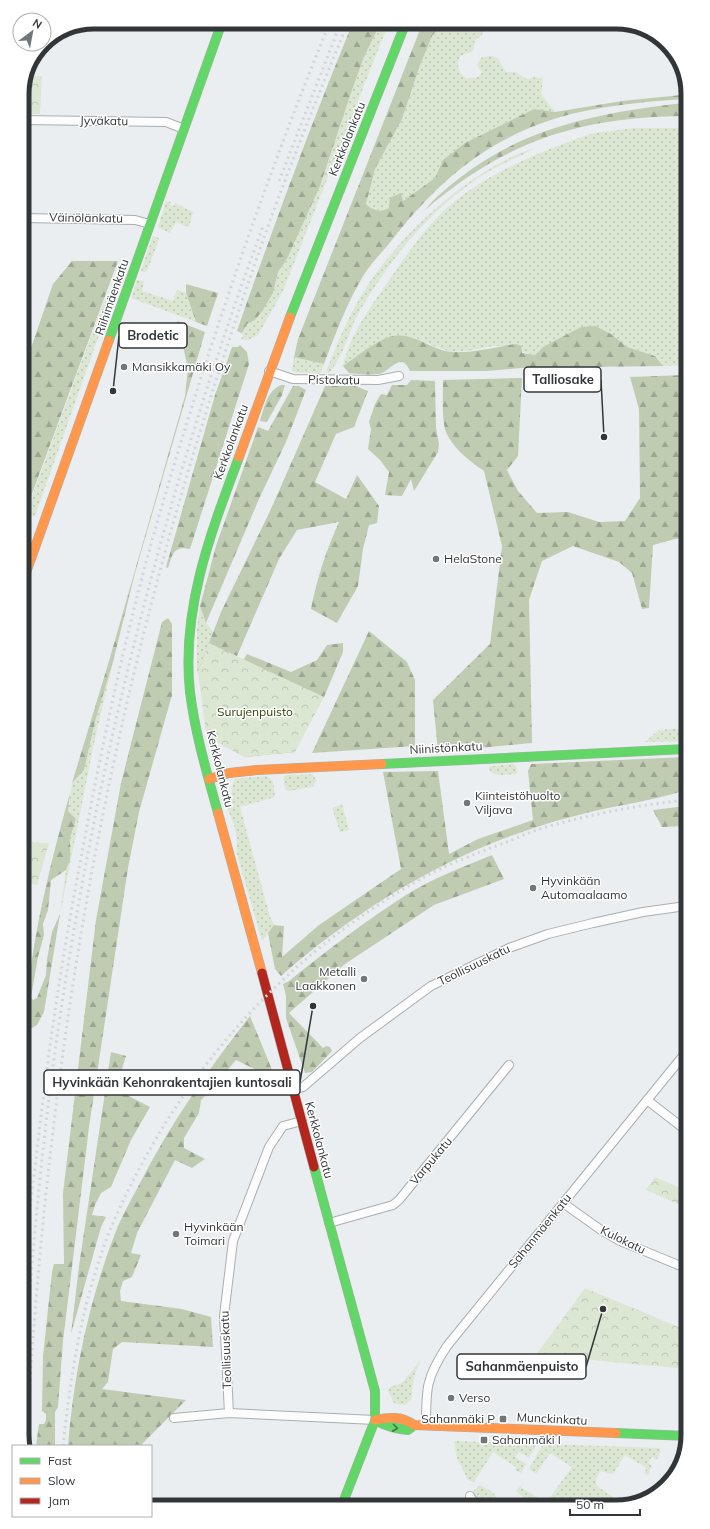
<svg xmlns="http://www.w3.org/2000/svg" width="710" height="1529" font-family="Mulish,sans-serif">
  <defs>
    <pattern id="grass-dots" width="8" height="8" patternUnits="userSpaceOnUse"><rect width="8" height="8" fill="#dbe6d3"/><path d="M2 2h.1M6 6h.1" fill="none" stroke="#bcc6b6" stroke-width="1.8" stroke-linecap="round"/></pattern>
    <pattern id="forest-firs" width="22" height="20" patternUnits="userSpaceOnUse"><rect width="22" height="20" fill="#bfccb2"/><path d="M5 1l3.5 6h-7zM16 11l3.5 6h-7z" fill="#9ca692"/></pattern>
    <pattern id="park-crowns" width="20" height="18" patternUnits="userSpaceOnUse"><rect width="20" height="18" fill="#dbe6d3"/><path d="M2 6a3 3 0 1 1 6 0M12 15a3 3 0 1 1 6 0" fill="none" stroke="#bcc6b6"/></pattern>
  </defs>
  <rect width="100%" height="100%" fill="#eaeef1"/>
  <path fill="url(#grass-dots)" d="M 381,22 L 389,22 L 283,291 L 258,335 L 248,340 L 241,339 L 243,336 L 242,333 L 247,324 L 255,320 L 273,293 L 278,272 L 287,259 L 320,186 L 352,90 L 364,57 Z
    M 446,22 L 488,22 L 481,36 L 475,40 L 473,51 L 460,56 C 456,66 459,73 467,79 L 478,77 L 482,73 L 477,65 L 481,58 C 500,52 498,61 506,72 L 515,72 L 527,79 L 535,77 L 543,79 L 541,94 L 555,112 L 534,109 L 465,143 L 443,160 L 435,178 L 403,201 L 384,211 L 373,210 L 366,204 L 375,169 L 402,119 L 420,65 L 433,34 Z
    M 633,128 L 684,128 L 685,365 L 663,366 L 655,356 L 627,347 L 611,334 C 584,337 554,335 535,355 C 525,353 509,346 500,346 C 482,346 463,355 445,350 C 429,346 410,332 393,336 C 378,339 357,357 343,366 C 350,335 368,311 385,286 C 401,263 416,240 435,220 C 470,181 535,153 585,136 C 599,131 617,131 633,128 Z
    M 535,148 C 521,156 505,162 491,170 C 435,203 393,255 360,310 C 349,330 344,356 329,373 L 326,372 C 336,347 346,321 360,298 C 393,240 470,168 535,148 Z
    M 166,201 L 171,202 L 170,205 L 174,206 L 175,203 L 193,212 L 189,227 L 176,222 L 170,233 L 158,227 Z
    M 153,236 L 159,238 L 158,242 L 147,271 L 143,272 L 141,270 Z
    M 137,280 L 144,281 L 142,291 L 173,301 L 177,290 L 186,293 L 196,322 L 131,298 Z
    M 106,296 L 109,297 L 110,301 L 109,307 L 35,516 L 25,515 Z
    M 294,357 L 324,364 L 320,374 L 293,372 L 292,370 Z
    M 200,606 L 206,623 L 213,632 L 198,673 L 197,672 L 197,629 Z
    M 113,662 L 94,743 L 60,914 L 66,870 L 70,860 L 70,838 L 76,819 L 68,811 L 72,783 L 84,770 L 96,718 Z
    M 686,728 L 686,741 L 645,742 L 659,730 Z
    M 513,764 L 516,766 L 517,774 L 499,775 L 490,772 L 489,767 L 492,766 Z
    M 313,774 L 316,780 L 313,787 L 289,791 C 283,788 284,783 284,776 L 286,775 Z
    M 267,776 L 273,781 L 275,797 L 240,807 L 270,917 L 274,925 L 262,941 L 236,851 C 240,836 232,815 223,803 L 231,796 L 234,779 Z
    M 342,804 L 349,830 L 340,832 L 332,808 Z
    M 421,1360 L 414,1376 L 411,1400 L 404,1405 L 394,1403 L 388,1391 L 390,1387 L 402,1383 Z
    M 454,1441 L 535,1444 L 535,1448 L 529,1458 L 519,1452 L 515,1457 L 526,1464 L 521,1473 L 515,1470 L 516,1467 L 493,1452 L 474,1482 L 468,1480 L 457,1458 Z
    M 543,1444 L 659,1448 L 661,1449 L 657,1460 L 652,1457 L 648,1463 L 652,1466 L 648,1475 L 644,1473 L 647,1468 L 625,1455 L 613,1474 L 600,1471 L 596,1479 L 597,1486 L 622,1503 L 518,1504 L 524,1498 L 516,1491 L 523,1483 L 521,1487 L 546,1503 L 572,1467 L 550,1453 L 536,1474 L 529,1469 Z
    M 480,1485 C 488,1490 499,1493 497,1504 L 481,1504 L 473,1491 Z"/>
  <path fill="url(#forest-firs)" d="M 353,22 L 381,22 L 364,57 L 352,90 L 320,186 L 287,259 L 278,272 L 273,293 L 263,310 L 255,320 L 247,324 L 242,333 L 237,331 C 273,227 311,124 353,22 Z
    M 423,22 L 446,22 L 433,34 L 420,65 L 402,119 L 375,169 L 366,204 C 373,211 381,213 389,208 L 390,198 L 401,193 L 403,201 L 435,178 L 443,160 L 465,143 L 534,109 L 555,112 L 622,101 L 681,95 L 683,99 C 641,102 597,106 557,118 C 483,141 435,184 388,245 C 379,255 369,266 362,278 C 346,305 335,335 324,364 L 294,357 L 298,339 Z
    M 684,103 L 684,116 C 580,117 505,141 425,210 C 435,197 448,187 461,177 C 526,126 604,112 684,103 Z
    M 72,261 L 118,261 L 23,518 L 23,371 L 53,284 Z
    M 186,284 L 218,293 L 207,326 L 196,322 L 186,293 Z
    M 177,321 L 205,332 L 135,573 L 113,662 L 96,718 L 84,770 L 72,783 L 109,661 L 185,396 L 188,368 Z
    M 595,326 L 611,334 L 627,347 L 655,356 L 663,366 L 521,368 L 487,371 L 410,371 C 401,350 390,372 379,374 C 369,375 359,374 349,373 L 343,366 C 356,357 378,339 393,336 C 410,332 429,347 445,351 C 466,355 495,347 516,344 L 521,346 L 522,353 L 535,355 L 543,347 L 581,327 Z
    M 240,345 L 247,352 L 249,364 L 190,549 C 173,546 173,554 168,568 L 166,567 L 215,395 L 232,347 L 238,347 Z
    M 685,375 L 685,538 L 675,539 L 653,545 L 649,608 L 642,609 L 632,573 L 619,562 L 573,546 L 542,561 L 529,600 L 532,743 L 438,752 L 433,700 L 490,644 L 502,546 L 484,471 C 469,461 446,443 444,424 C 442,410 443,395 443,380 L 522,378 L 518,456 L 507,470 L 518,491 L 537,513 L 568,512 L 599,522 L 625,521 L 640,498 L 639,409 L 630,377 Z
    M 411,380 L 435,381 L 436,428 L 439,444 L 438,452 L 414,491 L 411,479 L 402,496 L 385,495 L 389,472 L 380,460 L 368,449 L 371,429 L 369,422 L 375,404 L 381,394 L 387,395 L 392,385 L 407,385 Z
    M 281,385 L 285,385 L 282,395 L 267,422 L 260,421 C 264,408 267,391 281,385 Z
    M 293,386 L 299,386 L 306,390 L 286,442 L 259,499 L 206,623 L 200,606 L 216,546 L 258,427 L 268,431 Z
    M 325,386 L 355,386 L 368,391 L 354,427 L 336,434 L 315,482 L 346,499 L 357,475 L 379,506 L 377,523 L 369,525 L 363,549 L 358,586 L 337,623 L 311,609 C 317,578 326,551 339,522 L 297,530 L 279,559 L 237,656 L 220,678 L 198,671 L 221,612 L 271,509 Z
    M 168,618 L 172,624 L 172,695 L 139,812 L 128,868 L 89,1127 L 63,1341 L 58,1407 L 55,1412 L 55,1446 L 36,1446 L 39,1424 L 44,1424 L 46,1420 L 46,1414 L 42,1411 L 43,1356 L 52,1272 L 54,1264 L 64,1264 L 63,1193 L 96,920 L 121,783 L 162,622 Z
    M 369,631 L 407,662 L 415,680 L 415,746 L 312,753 Z
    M 343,643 L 343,652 L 324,697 L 311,700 L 295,752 L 245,757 L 208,737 L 205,726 L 247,654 L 291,672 L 317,660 L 327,645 Z
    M 686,757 L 686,790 C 649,802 609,806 571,817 C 463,845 364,903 281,976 L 275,969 L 268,933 L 274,925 L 284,926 L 282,957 L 319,925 L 401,869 L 383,772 L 438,771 L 449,854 L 478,839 L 533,820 L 528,771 L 531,764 Z
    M 70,793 L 68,811 L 76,819 L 70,838 L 70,860 L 66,870 L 51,880 L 48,910 L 43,924 L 44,935 L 38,957 L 31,997 L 33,1000 L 37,998 L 46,975 L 47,959 L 52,932 L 60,914 L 44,1012 L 37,1025 L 29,1030 L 25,1045 C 25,963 48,872 70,793 Z
    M 686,806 L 686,826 L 662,827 L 653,810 Z
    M 492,855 L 504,879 L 434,905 L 345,964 L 289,1013 L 323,1048 L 326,1046 L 330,1047 L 332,1051 L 312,1072 L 305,1073 L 286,1018 L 286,996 L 283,984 L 289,981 C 326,951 367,920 406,895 C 433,878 463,867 492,855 Z
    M 250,1016 L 275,1077 L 271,1077 L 236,1060 L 211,1090 L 201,1100 L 199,1113 L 184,1138 L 184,1148 L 205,1159 L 192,1168 L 175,1160 L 137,1233 L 131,1253 L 141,1255 L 132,1277 L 123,1281 L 120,1291 L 121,1301 L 182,1309 L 211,1317 L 213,1347 L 122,1342 L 113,1349 L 108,1382 L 102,1389 L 186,1400 L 140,1446 L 68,1446 C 74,1370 90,1296 118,1226 C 124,1212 132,1198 139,1185 C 170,1124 208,1070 250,1016 Z
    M 111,1052 L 126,1056 L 117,1085 L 125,1094 L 150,1107 L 131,1140 L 111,1187 L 101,1193 L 95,1205 L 92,1215 L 106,1217 L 101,1227 L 71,1334 L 79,1266 Z"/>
  <path fill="url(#park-crowns)" d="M 28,76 L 42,76 L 40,114 L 22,114 L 22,90 Z
    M 209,643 L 324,697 L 295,752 L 245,757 L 208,737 L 205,726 L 198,671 Z
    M 24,842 L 49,843 L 37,885 L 24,883 Z
    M 655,1177 L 687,1191 L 687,1208 L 646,1190 Z
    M 585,1288 L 688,1331 L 688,1369 L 536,1355 Z"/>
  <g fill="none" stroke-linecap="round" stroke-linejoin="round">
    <defs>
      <path id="street" d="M 22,120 L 166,122 L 184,129
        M 22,218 L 135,220 L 150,224
        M 269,371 L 293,379 L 378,380 L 399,376
        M 293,1090 L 303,1087 L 360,1038 L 431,986 L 509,948 L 548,934 L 593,923 L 643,912 L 686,906
        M 647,1100 L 687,1131
        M 563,1203 L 601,1230 L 620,1241 L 688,1269
        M 329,1223 L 393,1205 L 399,1200 L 509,1065
        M 229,1413 L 224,1316 L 233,1241 L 269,1147 L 283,1126 L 302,1121
        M 174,1418 L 229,1413 L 375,1420
        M 426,1425 C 426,1388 426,1378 447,1346 L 687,1051
        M 470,1496 L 475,1504"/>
      <path id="fast" d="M 290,317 L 406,22
        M 109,340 L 222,22
        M 382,764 L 686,749
        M 218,813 C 207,773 195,733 190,692 C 181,609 211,532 239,457
        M 314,1167 L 375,1391 L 375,1420 L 342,1505
        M 375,1420 C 386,1426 396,1429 408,1430 L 414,1425
        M 616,1433 L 688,1436"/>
      <path id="slow" d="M 239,457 L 290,317
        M 23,581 L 109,340
        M 209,779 L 229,773 L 257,770 L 382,764
        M 218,813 L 262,973
        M 375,1420 C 389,1417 402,1416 414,1425 L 616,1433"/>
      <path id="jam" d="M 262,973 L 314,1167"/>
    </defs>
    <use href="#street" stroke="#abaeb0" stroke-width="10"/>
    <use href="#fast" stroke="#abaeb0" stroke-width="10"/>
    <use href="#slow" stroke="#abaeb0" stroke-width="10"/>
    <use href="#jam" stroke="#abaeb0" stroke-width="10"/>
    <use href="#street" stroke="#fcfcfd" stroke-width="8"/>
    <use href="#fast" stroke="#63d668" stroke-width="9"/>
    <use href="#slow" stroke="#ff974d" stroke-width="9"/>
    <use href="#jam" stroke="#b3261e" stroke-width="9"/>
    <path stroke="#d3d4d6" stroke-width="3" stroke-dasharray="2 4" stroke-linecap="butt" d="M 279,181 L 341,22
      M 25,1254 C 28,1222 32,1191 36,1159 C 45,1078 56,998 70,918 C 93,790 118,662 153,537 C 203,362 261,190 330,22
      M 26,1347 C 32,1253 41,1159 53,1066 C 92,779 163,497 263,226
      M 26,1446 C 39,1212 66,981 116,752 C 156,567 211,385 275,207 C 298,145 323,84 348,22
      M 63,1446 C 70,1382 79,1320 100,1258 C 109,1229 123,1200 137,1173 C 201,1050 298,948 419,880 C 443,866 470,856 496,846 C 513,840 529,832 546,827 C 592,814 639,805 686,800"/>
  </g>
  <defs><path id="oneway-chevron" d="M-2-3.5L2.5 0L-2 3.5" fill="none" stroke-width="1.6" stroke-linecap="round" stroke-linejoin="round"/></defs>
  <use stroke="#46764c" href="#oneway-chevron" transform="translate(395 1428) rotate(7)"/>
  <g fill="#737679" stroke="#fff" stroke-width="1.5">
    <circle cx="124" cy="367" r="4"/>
    <circle cx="436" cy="559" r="4"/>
    <circle cx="467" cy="803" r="4"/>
    <circle cx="533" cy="888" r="4"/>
    <circle cx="364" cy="979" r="4"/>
    <circle cx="176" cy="1234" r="4"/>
    <circle cx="451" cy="1398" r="4"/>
    <rect x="499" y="1415" width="8" height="8" rx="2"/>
    <rect x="480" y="1436" width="8" height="8" rx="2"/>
  </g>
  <g text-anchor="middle" stroke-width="3" stroke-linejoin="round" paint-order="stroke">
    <g font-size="12" fill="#333639" stroke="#fff">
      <text transform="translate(104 121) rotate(1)" y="4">Jyväkatu</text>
      <text transform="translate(347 139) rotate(-68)" y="4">Kerkkolankatu</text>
      <text transform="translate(86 218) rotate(1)" y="4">Väinölänkatu</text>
      <text transform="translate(112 297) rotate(-71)" y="4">Riihimäenkatu</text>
      <text transform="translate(334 380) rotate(1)" y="4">Pistokatu</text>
      <text transform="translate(231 442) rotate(-70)" y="4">Kerkkolankatu</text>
      <text transform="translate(446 748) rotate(-3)" y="4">Niinistönkatu</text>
      <text transform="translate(220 769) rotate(76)" y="4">Kerkkolankatu</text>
      <text transform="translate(474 965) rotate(-26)" y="4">Teollisuuskatu</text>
      <text transform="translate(319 1140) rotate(75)" y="4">Kerkkolankatu</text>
      <text transform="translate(431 1161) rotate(-50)" y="4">Varpukatu</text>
      <text transform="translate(540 1231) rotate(-51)" y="4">Sahanmäenkatu</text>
      <text transform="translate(623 1240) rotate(26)" y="4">Kulokatu</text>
      <text transform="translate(226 1350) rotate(-92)" y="4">Teollisuuskatu</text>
      <text transform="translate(552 1419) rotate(3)" y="4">Munckinkatu</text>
    </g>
    <g font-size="12" fill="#333639" stroke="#fff" text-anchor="start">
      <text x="132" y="371">Mansikkamäki Oy</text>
      <text x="444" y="563">HelaStone</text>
      <text x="475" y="800">Kiinteistöhuolto<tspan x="475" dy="14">Viljava</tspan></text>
      <text x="541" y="885">Hyvinkään<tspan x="541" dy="14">Automaalaamo</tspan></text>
      <text x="356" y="976" text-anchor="end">Metalli<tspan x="356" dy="14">Laakkonen</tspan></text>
      <text x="184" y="1231">Hyvinkään<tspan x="184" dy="14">Toimari</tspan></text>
      <text x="459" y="1402">Verso</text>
      <text x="495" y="1423" text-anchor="end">Sahanmäki P</text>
      <text x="492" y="1444">Sahanmäki I</text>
    </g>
    <g font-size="12" fill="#2f4209" stroke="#fff">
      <text x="255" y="716">Surujenpuisto</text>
    </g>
  </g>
  <path d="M0 0H710V1529H0ZM94 29H616A65 65 0 0 1 681 94V1435A65 65 0 0 1 616 1500H94A65 65 0 0 1 29 1435V94A65 65 0 0 1 94 29Z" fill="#fff" fill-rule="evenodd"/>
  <path fill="none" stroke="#333639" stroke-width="5" d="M94 29H616A65 65 0 0 1 681 94V1435A65 65 0 0 1 616 1500H94A65 65 0 0 1 29 1435V94A65 65 0 0 1 94 29Z"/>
  <path fill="none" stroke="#333639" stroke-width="1.5" d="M113 391L119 336M604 437L601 380M313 1006L300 1082M603 1309L586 1367"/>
  <g fill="#333639" stroke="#fff" stroke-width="1.5">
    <circle cx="113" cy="391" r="4"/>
    <circle cx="604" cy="437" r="4"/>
    <circle cx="313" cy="1006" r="4"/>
    <circle cx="603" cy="1309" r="4"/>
  </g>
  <g fill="#fff" stroke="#333639" stroke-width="1.5">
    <rect x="119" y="323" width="68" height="25" rx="4"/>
    <rect x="524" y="367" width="77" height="25" rx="4"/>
    <rect x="44" y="1070" width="256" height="25" rx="4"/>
    <rect x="457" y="1354" width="129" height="25" rx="4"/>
  </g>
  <g font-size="13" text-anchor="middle" font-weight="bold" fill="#333639">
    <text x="153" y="340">Brodetic</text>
    <text x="563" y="384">Talliosake</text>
    <text x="172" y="1087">Hyvinkään Kehonrakentajien kuntosali</text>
    <text x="522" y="1371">Sahanmäenpuisto</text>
  </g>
  <rect x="12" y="1445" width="140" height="72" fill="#ffffff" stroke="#adafb0"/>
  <rect x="20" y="1458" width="20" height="6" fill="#63d668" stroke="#adafb0"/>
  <text x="48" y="1465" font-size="12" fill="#333639">Fast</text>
  <rect x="20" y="1478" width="20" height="6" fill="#ff974d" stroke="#adafb0"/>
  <text x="48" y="1485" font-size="12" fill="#333639">Slow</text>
  <rect x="20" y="1498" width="20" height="6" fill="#b3261e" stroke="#adafb0"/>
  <text x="48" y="1505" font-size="12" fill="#333639">Jam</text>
  <g transform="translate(32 32) rotate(32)"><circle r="19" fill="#ffffff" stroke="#adafb0"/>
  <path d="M0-3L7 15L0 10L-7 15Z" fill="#737679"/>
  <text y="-6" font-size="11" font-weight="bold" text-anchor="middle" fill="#333639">N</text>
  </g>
  <path d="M570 1509v6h70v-6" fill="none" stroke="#333639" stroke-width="2"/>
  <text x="576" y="1509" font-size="12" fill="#333639" stroke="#ffffff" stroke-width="3" paint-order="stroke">50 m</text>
</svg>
